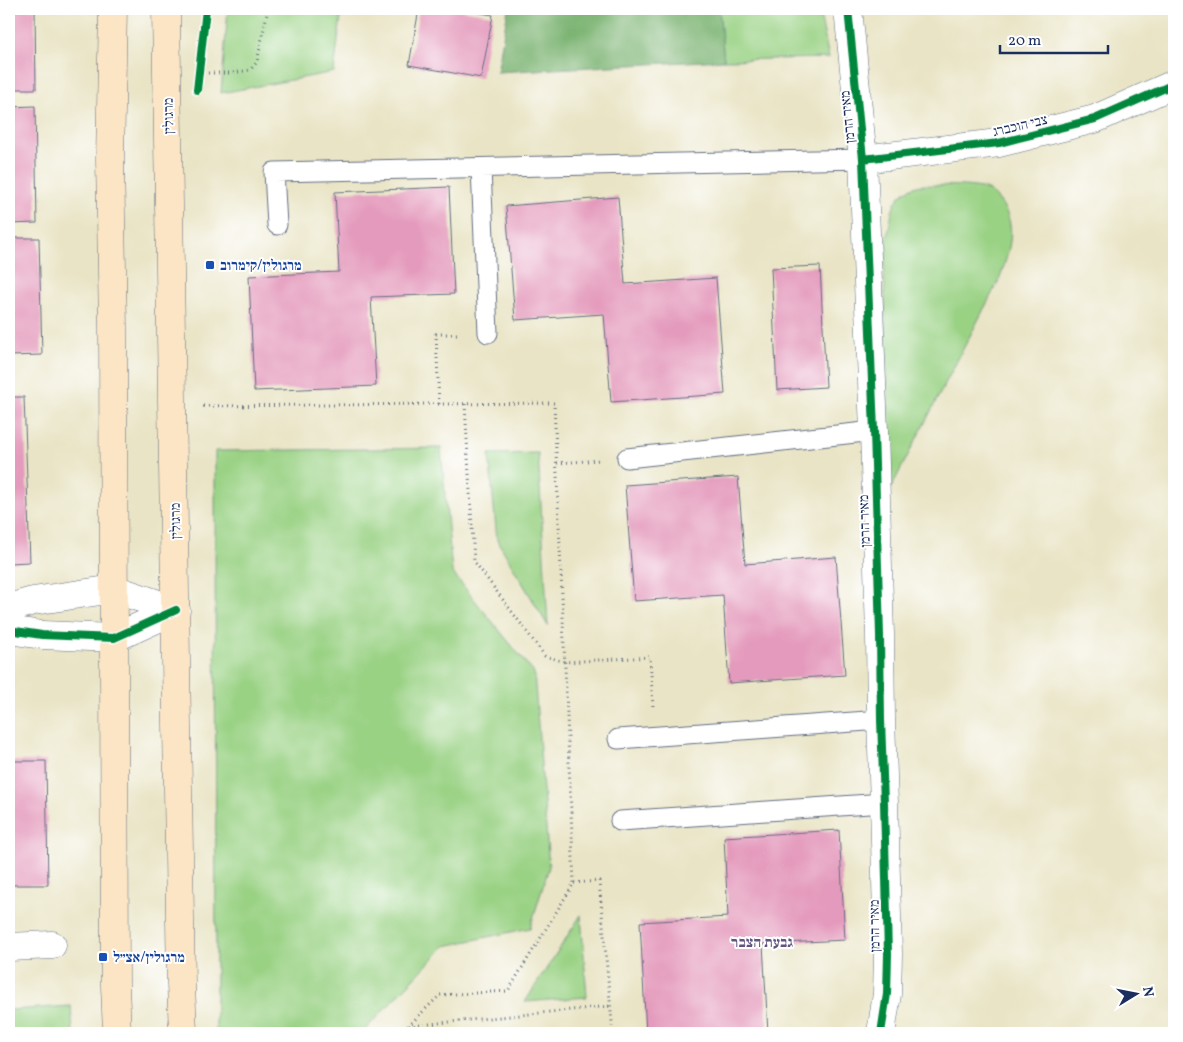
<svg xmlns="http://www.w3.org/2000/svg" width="1183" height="1042" font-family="Vollkorn,'Frank Ruhl Libre',serif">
  <rect width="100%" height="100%" fill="#fff"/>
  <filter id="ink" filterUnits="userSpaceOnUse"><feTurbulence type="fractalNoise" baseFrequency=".02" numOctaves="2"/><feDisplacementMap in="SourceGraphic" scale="10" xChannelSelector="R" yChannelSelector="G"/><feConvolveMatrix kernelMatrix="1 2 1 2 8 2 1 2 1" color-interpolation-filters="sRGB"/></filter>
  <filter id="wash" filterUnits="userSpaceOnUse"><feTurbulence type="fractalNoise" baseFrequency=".0096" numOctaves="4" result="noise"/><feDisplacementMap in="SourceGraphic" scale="20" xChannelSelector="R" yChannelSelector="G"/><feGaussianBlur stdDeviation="1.12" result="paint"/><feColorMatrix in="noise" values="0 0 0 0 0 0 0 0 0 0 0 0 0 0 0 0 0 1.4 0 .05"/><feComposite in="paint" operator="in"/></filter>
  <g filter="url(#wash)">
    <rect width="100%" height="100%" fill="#e9e4c5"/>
    <path fill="#9ad284" stroke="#5a8071" d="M 228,9 L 342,9 L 334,72 L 221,93 Z
      M 719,9 L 819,9 L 829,58 L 724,60 Z
      M 921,185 C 938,186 973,184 987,190 C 992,192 995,196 999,200 C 1019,226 1009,250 1000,278 L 891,488 L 888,488 C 888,438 887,389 886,340 C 885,301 881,261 890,223 C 891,217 892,210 895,204 C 899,194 910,187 921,185 Z
      M 441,448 L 452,572 L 534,673 L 549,867 L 530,928 L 445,946 L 362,1033 L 216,1033 L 215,451 Z
      M 538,453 L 548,626 L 497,540 L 489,454 Z
      M 581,915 L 587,997 L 525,1002 Z
      M 71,1006 L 73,1033 L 11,1033 L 10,1010 Z"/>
    <path fill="#7bb472" stroke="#4b7268" d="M 508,9 L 719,9 L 724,60 L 497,72 Z"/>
    <g id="blocks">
      <path fill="#e49abc" d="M 9,9 L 35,9 L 36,89 L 9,89 Z
        M 419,9 L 455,9 L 493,15 L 481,78 L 409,65 Z
        M 35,106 L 37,223 L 9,224 L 9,107 Z
        M 449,187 L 454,294 L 371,297 L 376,386 L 254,391 L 249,276 L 339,272 L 335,192 Z
        M 618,197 L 625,284 L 716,278 L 725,394 L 611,402 L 604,314 L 515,320 L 506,206 Z
        M 9,238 L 39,238 L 42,355 L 9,356 Z
        M 820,266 L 826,387 L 777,390 L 771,268 Z
        M 9,397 L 24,397 L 30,562 L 9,563 Z
        M 738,477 L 745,564 L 836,557 L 845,675 L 729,683 L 723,595 L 634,601 L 625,485 Z
        M 9,761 L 46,761 L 48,885 L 9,885 Z
        M 839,830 L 845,940 L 763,944 L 768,1033 L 646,1033 L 640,922 L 728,917 L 724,837 Z"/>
    </g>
  </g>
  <g filter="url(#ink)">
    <use href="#blocks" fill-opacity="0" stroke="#636e82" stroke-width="1"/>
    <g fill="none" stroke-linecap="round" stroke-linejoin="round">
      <defs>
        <path id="service" d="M 481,168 L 488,333
          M 277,225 L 274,172 L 863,159
          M 627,458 L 874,431
          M 618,739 L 881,720
          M 620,821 L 884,803"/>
        <path id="minor" d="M 848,9 L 863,159 L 874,431 L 880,635 L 881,720 L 884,803 L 888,954 L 887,994 L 881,1033
          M 863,159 L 999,143 L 1095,119 L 1174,84
          M 9,947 L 52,945"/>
        <path id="tertiary" d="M 9,608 L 33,601 L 114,589 L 176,610
          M 9,630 L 42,635 L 114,638 L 176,610"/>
        <path id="secondary" d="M 113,9 L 110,159 L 113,327 L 115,986 L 117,1033
          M 166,9 L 181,984 L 183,1033"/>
      </defs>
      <use href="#service" stroke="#636e82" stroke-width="21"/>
      <use href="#minor" stroke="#636e82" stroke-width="29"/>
      <use href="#tertiary" stroke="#636e82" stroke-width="29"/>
      <use href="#secondary" stroke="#636e82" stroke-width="29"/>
      <path stroke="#636e82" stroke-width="3" stroke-dasharray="1 4" stroke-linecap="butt" d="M 203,73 L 233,73 L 250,70 L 257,62 L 268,9
        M 439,404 L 436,334 L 460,334
        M 465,404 L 474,561 L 545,656 L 565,662 L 650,657 L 653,708
        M 203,406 L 554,403 L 574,883 L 508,991 L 440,995 L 401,1033
        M 557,463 L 601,460
        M 574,883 L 599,881 L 613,1033
        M 409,1026 L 611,1006"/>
      <use href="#service" stroke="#fff" stroke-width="19"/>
      <use href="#minor" stroke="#fff" stroke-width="28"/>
      <use href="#tertiary" stroke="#fff" stroke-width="28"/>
      <use href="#secondary" stroke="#fce5c4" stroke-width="28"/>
      <defs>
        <path id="cycleway" d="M 848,9 L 863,159 L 874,431 L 880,635 L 881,720 L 884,803 L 888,954 L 887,994 L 881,1033
          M 197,90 L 206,9
          M 863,159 L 999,143 L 1095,119 L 1174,84
          M 9,630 L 42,635 L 114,638 L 176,610"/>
      </defs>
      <use href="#cycleway" stroke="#fff" stroke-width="11"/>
      <use href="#cycleway" stroke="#00873e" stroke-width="8"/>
    </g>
  </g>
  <g fill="#1a4fb4" stroke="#fff" stroke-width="2">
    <rect x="205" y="260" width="10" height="10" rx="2.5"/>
    <rect x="98" y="952" width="10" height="10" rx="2.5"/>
  </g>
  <g text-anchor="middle" stroke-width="4" stroke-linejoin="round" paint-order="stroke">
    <g font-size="14" fill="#1b2f5e" stroke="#fff">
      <text transform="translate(168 116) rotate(-91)" y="5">מרגולין</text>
      <text transform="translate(847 117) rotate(-96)" y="5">מאיר הרמן</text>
      <text transform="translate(1020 125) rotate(-13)" y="5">צבי הוכברג</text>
      <text transform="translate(175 521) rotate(-91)" y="5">מרגולין</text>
      <text transform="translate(864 521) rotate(-92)" y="5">מאיר הרמן</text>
      <text transform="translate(874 926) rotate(-91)" y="5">מאיר הרמן</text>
    </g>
    <g font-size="14" font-weight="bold" fill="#164399" stroke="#fff" text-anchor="start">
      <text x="220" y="270">מרגולין/קימרוב</text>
      <text x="113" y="962">מרגולין/אצ״ל</text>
    </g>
    <g font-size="15" font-weight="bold" fill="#61547f" stroke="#fff">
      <text x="762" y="947">גבעת הצבר</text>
    </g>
  </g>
  <rect width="1183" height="1042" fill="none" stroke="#fff" stroke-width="30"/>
  <g transform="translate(1136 994) rotate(80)" stroke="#ffffff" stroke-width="4" paint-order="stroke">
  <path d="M0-4L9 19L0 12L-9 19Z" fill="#1b2f5e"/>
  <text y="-8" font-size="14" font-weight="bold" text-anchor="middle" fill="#1b2f5e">N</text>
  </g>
  <path d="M1000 45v8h108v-8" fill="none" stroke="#1b2f5e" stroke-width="2.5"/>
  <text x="1008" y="45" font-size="15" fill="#1b2f5e" stroke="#ffffff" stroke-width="4" paint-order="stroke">20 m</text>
</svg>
